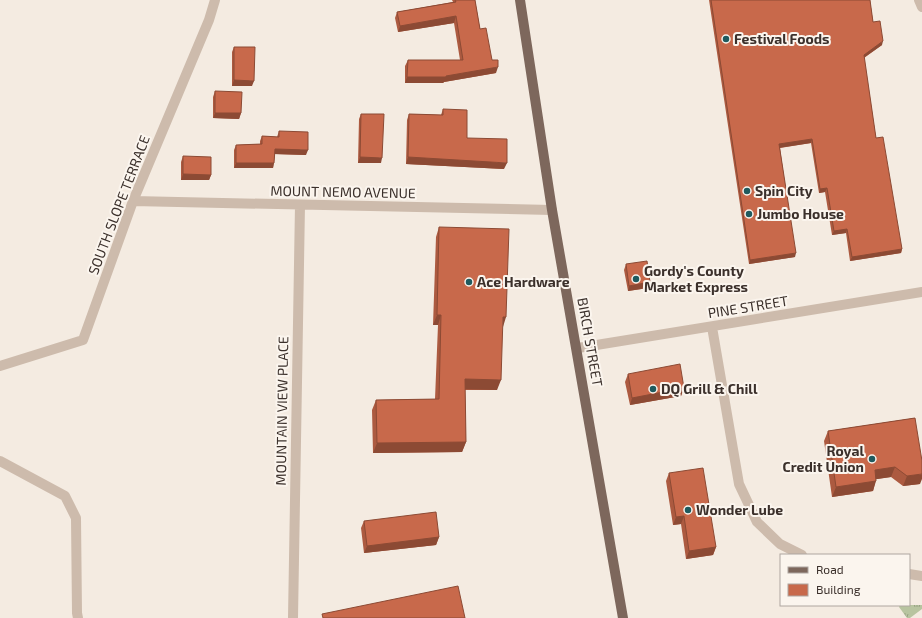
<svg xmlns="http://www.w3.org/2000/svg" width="922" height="618" font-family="'Exo 2',sans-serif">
  <defs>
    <pattern id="grass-tufts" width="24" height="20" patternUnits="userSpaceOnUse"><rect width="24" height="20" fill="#b8c4a0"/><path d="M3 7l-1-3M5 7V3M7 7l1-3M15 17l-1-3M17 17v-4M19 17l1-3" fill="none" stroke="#97a083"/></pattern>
  </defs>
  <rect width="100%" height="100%" fill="#f4ebe1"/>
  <path fill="url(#grass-tufts)" d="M 900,605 L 922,605 L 922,609 L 910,618 L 907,618 L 899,607 Z"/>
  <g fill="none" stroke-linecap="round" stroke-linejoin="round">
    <path stroke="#cdbbac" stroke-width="10" d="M 919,0 L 922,7
      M 133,201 L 552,210
      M 712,327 L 739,484 L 757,522 L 780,544 L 802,555
      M 578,348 L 922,292
      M 0,366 L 83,340 L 133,201 L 209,20 L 215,0
      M 0,461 L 65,496 L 76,518 L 77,613 L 78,618
      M 909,574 L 922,576
      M 293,618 L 300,205"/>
    <path stroke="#7d675c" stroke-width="10" d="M 520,0 L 552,210 L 623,618"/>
  </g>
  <path fill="#ac5a40" d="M 452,0 L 475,0 L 480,29 L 496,73 L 444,82 L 443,83 L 405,83 L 405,66 L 408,60 L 460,60 L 454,23 L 398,32 L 395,18 L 397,12 L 453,2 Z
    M 709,0 L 870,0 L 873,22 L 882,45 L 864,58 L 876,138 L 902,249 L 901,253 L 850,261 L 846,233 L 832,235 L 825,192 L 819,193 L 811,143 L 780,148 L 795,257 L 749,264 Z
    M 234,47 L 252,86 L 232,86 L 232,52 Z
    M 215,91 L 241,113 L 239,119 L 213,118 L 213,97 Z
    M 443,109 L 467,138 L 504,169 L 406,164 L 407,120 L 409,114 L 441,115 Z
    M 361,114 L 381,163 L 358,163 L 359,119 Z
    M 279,131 L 306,155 L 275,154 L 273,168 L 234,168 L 234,150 L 236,145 L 260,144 L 260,141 L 262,136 L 277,137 Z
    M 183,156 L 211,175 L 209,180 L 181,180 L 181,162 Z
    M 439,227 L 502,327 L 497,390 L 465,390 L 466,442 L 462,452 L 373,453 L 372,410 L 376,400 L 435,399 L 438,325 L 433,325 L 436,237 Z
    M 626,264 L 650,282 L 648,288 L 628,291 L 624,270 Z
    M 628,374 L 684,388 L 681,396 L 630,405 L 625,382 Z
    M 915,418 L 920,484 L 903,486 L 891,477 L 876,479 L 873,491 L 832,497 L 824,441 L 828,431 Z
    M 669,473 L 716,547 L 713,555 L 686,559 L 681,524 L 673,525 L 666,481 Z
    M 364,521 L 439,537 L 436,545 L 364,553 L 361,528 Z"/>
  <path fill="#8c4a34" d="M 456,16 L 454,23 L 398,32 L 400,26 Z
    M 883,41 L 882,45 L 862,59 L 864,55 Z
    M 498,67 L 496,73 L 444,82 L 443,83 L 405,83 L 407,77 L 446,76 Z
    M 234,80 L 254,81 L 252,86 L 232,86 Z
    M 215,113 L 241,113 L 239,119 L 213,118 Z
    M 812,139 L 811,143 L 778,148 L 779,144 Z
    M 275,149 L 308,150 L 306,155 L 273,154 Z
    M 360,157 L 382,158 L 381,163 L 358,163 Z
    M 408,157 L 507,163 L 504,169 L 406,164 Z
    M 236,163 L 274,163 L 273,168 L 234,168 Z
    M 183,174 L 211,175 L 209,180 L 181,180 Z
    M 827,188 L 825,192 L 819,193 L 820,189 Z
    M 847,229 L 846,233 L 832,235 L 834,231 Z
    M 902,249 L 901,253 L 850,261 L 852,257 Z
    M 796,253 L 795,257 L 749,264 L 750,260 Z
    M 650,282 L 648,288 L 628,291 L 629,286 Z
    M 437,315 L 441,315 L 438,325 L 433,325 Z
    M 503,317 L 506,317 L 503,327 Z
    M 465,379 L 501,380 L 497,390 L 461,389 Z
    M 684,388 L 681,396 L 630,405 L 632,398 Z
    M 466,442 L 462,452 L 373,453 L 377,443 Z
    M 895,467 L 891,477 L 871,480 L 875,470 Z
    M 922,474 L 922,479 L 920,484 L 903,486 L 907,476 Z
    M 876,481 L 873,491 L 832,497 L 836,487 Z
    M 684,516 L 681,524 L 673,525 L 676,517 Z
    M 439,537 L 436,545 L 364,553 L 367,546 Z
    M 716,547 L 713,555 L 686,559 L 689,551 Z"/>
  <path fill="#c8694b" stroke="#8c4a34" d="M 455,0 L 475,0 L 480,29 L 486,28 L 492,60 L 498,60 L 498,67 L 446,76 L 446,77 L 407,77 L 408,60 L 463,60 L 456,16 L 400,26 L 397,12 L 456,2 Z
    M 711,0 L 870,0 L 873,22 L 880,21 L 883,41 L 864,55 L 876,138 L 883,137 L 902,249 L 852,257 L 847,229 L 834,231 L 827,188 L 820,189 L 812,139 L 779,144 L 796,253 L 750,260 Z
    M 234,47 L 255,47 L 254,81 L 234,80 Z
    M 215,91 L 242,92 L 241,113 L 215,113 Z
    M 443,109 L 467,110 L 467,138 L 507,139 L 507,163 L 408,157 L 409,114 L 443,115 Z
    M 361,114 L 384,114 L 382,158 L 360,157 Z
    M 279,131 L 308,132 L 308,150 L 275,149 L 274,163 L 236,163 L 236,145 L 262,144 L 262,136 L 279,137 Z
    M 183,156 L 211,157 L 211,175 L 183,174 Z
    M 439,227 L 509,229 L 506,317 L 503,317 L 501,380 L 465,379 L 466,442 L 377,443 L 376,400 L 439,399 L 441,315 L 437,315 Z
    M 647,261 L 650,282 L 629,286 L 626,264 Z
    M 680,364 L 684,388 L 632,398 L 628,374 Z
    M 915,418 L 922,461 L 922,474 L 907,476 L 895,467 L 875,470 L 876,481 L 836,487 L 828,431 Z
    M 703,468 L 716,547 L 689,551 L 684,516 L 676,517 L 669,473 Z
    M 436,512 L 439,537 L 367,546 L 364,521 Z
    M 458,586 L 465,618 L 323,618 L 322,614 Z"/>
  <g fill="#1f5a5e" stroke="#fbf5ee" stroke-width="1.5">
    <circle cx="726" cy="39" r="4"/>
    <circle cx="747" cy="191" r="4"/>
    <circle cx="749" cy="214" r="4"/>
    <circle cx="636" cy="279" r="4"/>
    <circle cx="469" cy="282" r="4"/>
    <circle cx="653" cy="389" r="4"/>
    <circle cx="872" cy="459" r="4"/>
    <circle cx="688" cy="510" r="4"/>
  </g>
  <g text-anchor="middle" stroke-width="4" stroke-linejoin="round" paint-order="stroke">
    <g font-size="14" font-weight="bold" fill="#3b302b" stroke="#fbf5ee" text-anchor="start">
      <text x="734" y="44">Festival Foods</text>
      <text x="755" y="196">Spin City</text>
      <text x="757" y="219">Jumbo House</text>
      <text x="644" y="276">Gordy's County<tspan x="644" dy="16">Market Express</tspan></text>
      <text x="477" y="287">Ace Hardware</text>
      <text x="661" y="394">DQ Grill &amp; Chill</text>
      <text x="864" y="456" text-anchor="end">Royal<tspan x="864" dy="16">Credit Union</tspan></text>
      <text x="696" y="515">Wonder Lube</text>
    </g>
    <g font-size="14" fill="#3b302b" stroke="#fbf5ee">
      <text transform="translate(343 192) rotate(1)" y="5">MOUNT NEMO AVENUE</text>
      <text transform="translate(119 205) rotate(-69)" y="5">SOUTH SLOPE TERRACE</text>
      <text transform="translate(748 307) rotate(-9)" y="5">PINE STREET</text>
      <text transform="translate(590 342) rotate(80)" y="5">BIRCH STREET</text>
      <text transform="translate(282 411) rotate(-89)" y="5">MOUNTAIN VIEW PLACE</text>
    </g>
  </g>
  <rect x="780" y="554" width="130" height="52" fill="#fbf5ee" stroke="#aea6a0"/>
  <rect x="788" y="567" width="20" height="6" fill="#7d675c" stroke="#aea6a0"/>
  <text x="816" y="574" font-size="12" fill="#3b302b">Road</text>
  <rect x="788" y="584" width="20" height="12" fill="#c8694b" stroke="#aea6a0"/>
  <text x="816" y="594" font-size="12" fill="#3b302b">Building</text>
</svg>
